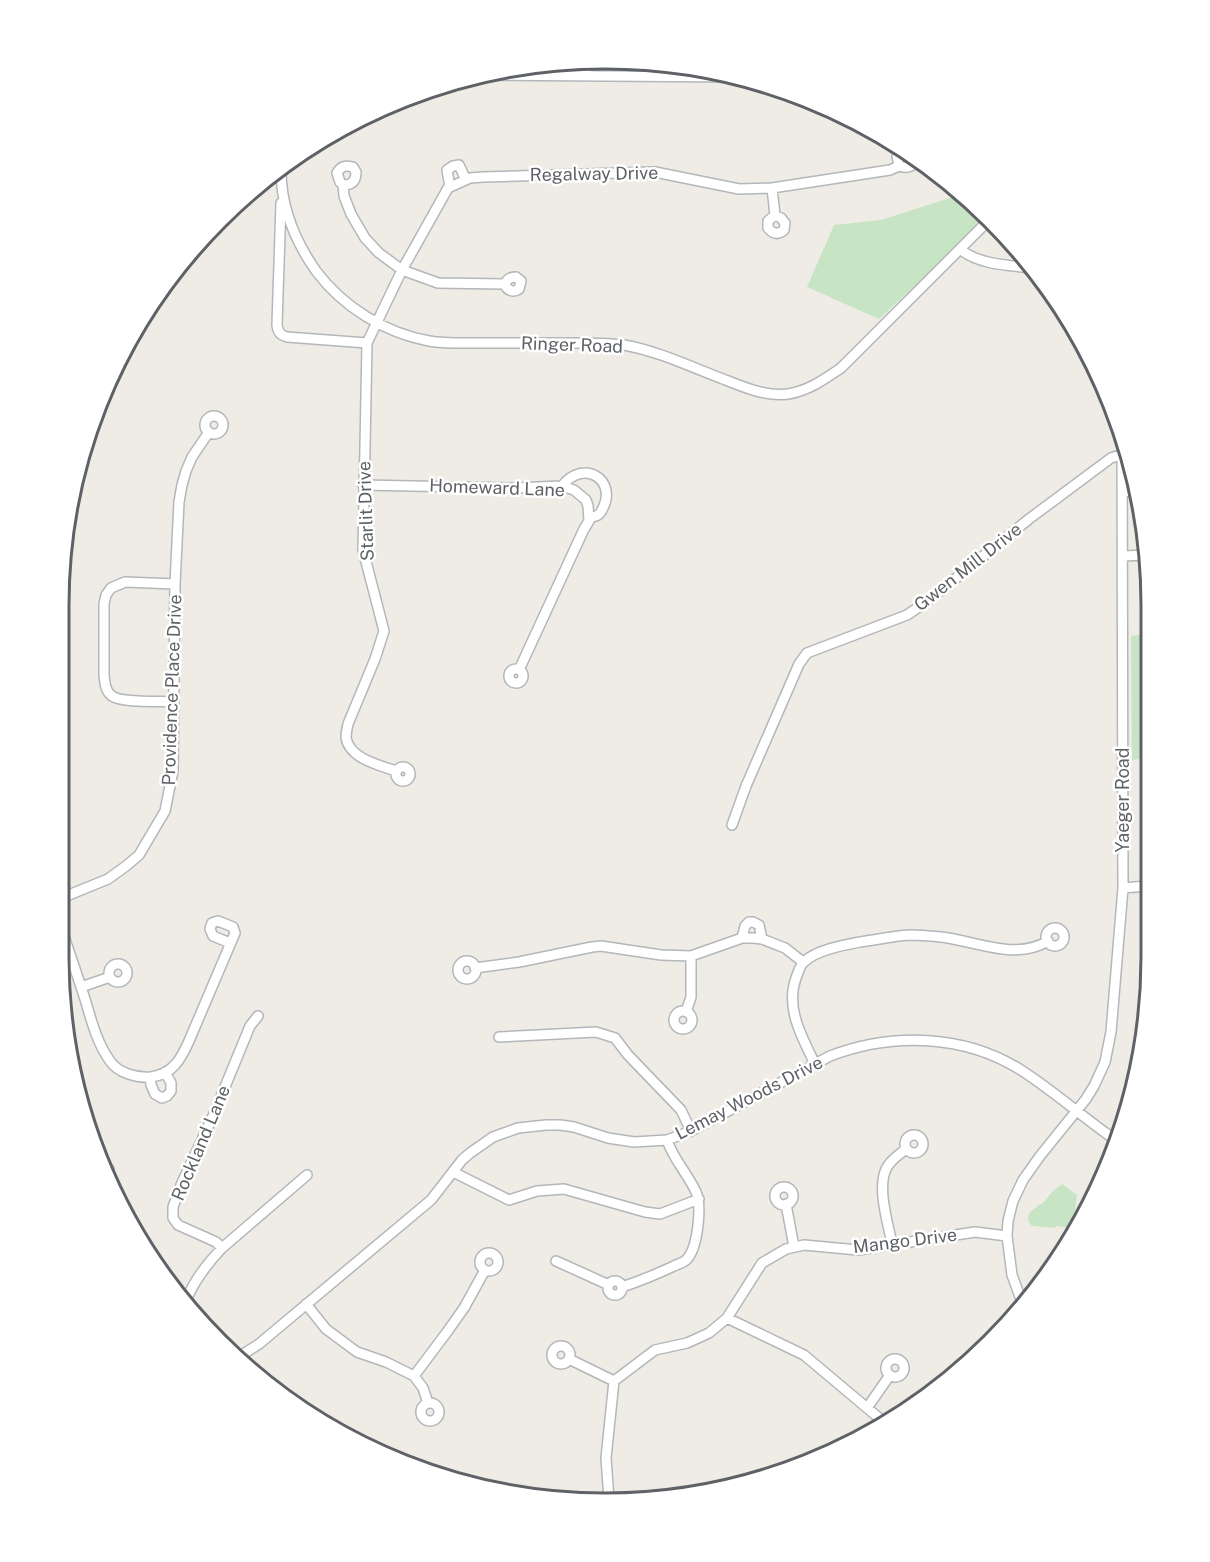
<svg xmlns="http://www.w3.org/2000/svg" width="1210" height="1562" font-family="'Public Sans',sans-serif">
  <rect width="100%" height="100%" fill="#efece6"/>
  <path fill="#c7e5c5" d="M 954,188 L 986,214 L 962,242 L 879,319 L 807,287 L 834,225 L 881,220 L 953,197 Z
    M 1147,634 L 1147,758 L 1132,760 L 1131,636 Z
    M 1062,1184 L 1077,1195 L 1073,1225 L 1070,1225 L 1070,1228 L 1056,1226 L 1055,1228 L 1033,1226 C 1027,1223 1028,1218 1029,1213 L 1040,1204 L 1042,1204 L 1053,1191 Z"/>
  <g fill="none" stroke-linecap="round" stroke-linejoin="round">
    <defs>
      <path id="minor" d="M 479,75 L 738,77
        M 586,76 L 588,60
        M 899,166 L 897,156 L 899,152 L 906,149
        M 281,170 C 281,207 295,241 316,271 C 343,307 385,333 429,341 C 447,344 466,343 483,343 C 512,343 541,343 570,343 C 588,343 606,343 624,345 C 658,351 691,367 723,379 C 743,387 766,397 788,394 C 808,391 825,379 841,368 L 991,218
        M 343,185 C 352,185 356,181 356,172 L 353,167 C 345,165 341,166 337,173 L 340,182 L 343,185 L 344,196 L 351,214 L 365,238 L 379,253 L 402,270 L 438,283 L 505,284 C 507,291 514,293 519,289 L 521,281 L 516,277 C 510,277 507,279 505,284
        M 450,187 L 447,170 L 453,166 L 459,165 L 466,180
        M 772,188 L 775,215 L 768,221 L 768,228 C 773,234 778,235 784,230 L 785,223 L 781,218 L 775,215
        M 281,203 L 277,325 C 278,332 280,335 287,337 L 367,343
        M 961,250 C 981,265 1007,265 1032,268
        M205 425a9 9 0 1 1 18 0a9 9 0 1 1-18 0Z
        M 363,485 L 513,488 L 562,486 L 574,490 L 586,500 L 588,506 L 589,521 L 584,529 L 519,670
        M 562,486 C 584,458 617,480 603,508 C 602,510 600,514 598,515 C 595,517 592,517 589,518
        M 1123,491 L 1137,492
        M 1123,556 L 1147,555
        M509 676a7 7 0 1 1 14 0a7 7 0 1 1-14 0Z
        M 174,702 C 161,701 121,703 112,696 C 105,691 105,683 104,675 L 104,604 L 106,595 L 111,588 L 125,582 L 175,584
        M396 774a7 7 0 1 1 14 0a7 7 0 1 1-14 0Z
        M 396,771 C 379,765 350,759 346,738 C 346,734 347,728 348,724 L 375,659 L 384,631 L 363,550 L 367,343 L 402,270 L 448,188 L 470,178 L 483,177 L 655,172 L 739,189 L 772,188 L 890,170 L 899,166 C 905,168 910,168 915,163 L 914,155
        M 732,825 L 746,786 L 799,664 L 807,653 L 907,615 L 929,600 L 1029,519 L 1111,458 L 1123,454
        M 1123,888 L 1147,886
        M 59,899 L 108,879 L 126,866 L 139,855 L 165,811 L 173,771 L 175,584 L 179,502 L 182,485 L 186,471 L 192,457 L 209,432
        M 59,921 C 67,946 76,971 84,996 C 91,1018 96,1042 110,1061 C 118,1073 136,1078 151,1077 C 173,1074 181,1059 189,1041 L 235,933 L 233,927 L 218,921 L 212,923 L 210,929 L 213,936 L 230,943
        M1046 937a9 9 0 1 1 18 0a9 9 0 1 1-18 0Z
        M 742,938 L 745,926 L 749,922 L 753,922 L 759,925 L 762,939
        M458 970a9 9 0 1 1 18 0a9 9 0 1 1-18 0Z
        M109 973a9 9 0 1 1 18 0a9 9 0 1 1-18 0Z
        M 475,968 L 519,962 L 592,947 L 601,946 L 661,955 L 691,956 L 742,938 L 753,938 L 762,939 L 785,948 L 803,962
        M 81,987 L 110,977
        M674 1020a9 9 0 1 1 18 0a9 9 0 1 1-18 0Z
        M 686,1012 L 691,997 L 691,956
        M 499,1037 L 596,1032 L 615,1038 L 628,1055 L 681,1110 L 691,1131
        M 815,1064 C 802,1037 785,1008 796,978 C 798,973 800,965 804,962 C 816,950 844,945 860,942 C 876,940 893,936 909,935 C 920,935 931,936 941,937 C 976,941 1015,961 1048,941
        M 150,1077 L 151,1085 L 155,1094 L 162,1098 L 167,1096 L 171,1091 L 171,1083 L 165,1072
        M905 1144a9 9 0 1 1 18 0a9 9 0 1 1-18 0Z
        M 104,1164 L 109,1169 L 109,1175
        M 453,1172 L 509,1200 L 537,1191 L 564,1189 L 645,1212 L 660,1214 L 699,1199
        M775 1196a9 9 0 1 1 18 0a9 9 0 1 1-18 0Z
        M 786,1204 L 794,1247
        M 892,1244 C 888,1223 877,1189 886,1169 C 890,1160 899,1155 906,1149
        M 222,1248 L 216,1242 L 178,1225 L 173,1218 L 173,1207 L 181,1185 L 213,1116 L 250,1026 L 258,1016
        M480 1262a9 9 0 1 1 18 0a9 9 0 1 1-18 0Z
        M 556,1261 L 609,1285
        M608 1288a7 7 0 1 1 14 0a7 7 0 1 1-14 0Z
        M 622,1287 C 640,1281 657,1274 674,1266 C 678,1264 683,1263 686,1260 C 698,1249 702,1206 696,1192 C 688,1174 673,1159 667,1140
        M 186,1301 C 194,1280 207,1264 222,1248 L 307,1175
        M 306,1304 L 326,1329 L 357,1352 L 386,1362 L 414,1376 L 423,1388 L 428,1403
        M 1023,1305 L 1012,1275 L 1007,1236 L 1008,1221 L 1013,1201 L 1023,1180 L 1040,1156 L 1086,1099 L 1094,1086 L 1105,1062 L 1111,1032 L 1123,888 L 1122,429
        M 727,1318 L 804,1355 L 885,1423
        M552 1355a9 9 0 1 1 18 0a9 9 0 1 1-18 0Z
        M 237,1358 L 259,1344 L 431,1200 L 462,1160 L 470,1153 L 493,1137 L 518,1128 L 546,1125 L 560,1125 L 574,1127 L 608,1138 L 634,1142 L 667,1140 L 691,1131 L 830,1056 C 893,1032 966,1034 1024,1072 C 1056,1093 1085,1119 1117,1141
        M 569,1359 L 614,1381
        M886 1368a9 9 0 1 1 18 0a9 9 0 1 1-18 0Z
        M 414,1376 L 447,1332 L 464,1308 L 485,1270
        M421 1412a9 9 0 1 1 18 0a9 9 0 1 1-18 0Z
        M 867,1408 L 890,1375
        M 609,1499 L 606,1458 L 614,1381 L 655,1350 L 687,1343 L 709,1333 L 727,1318 L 762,1263 L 786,1249 L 804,1245 L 858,1250 L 975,1232 L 1007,1236"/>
    </defs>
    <use href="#minor" stroke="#b3b7ba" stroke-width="12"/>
    <use href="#minor" stroke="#fff" stroke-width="9"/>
  </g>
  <g text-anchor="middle" stroke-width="5" stroke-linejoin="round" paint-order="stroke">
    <g font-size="18" fill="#5e6266" stroke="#fff">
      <text transform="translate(594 174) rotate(-1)" y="6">Regalway Drive</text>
      <text transform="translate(572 345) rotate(2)" y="6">Ringer Road</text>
      <text transform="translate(497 488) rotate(2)" y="6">Homeward Lane</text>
      <text transform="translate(366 511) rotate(-92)" y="6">Starlit Drive</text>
      <text transform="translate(968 567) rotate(-38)" y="6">Gwen Mill Drive</text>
      <text transform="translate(172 690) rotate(-88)" y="6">Providence Place Drive</text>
      <text transform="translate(1123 800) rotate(-90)" y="6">Yaeger Road</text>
      <text transform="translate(749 1098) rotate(-27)" y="6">Lemay Woods Drive</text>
      <text transform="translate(201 1143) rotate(-67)" y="6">Rockland Lane</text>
      <text transform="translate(905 1241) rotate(-7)" y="6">Mango Drive</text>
    </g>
  </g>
  <path d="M0 0H1210V1562H0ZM605 69H605A536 536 0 0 1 1141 605V957A536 536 0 0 1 605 1493H605A536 536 0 0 1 69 957V605A536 536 0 0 1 605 69Z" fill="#fff" fill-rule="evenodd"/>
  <path fill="none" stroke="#5e6266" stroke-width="3" d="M605 69H605A536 536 0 0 1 1141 605V957A536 536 0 0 1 605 1493H605A536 536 0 0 1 69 957V605A536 536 0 0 1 605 69Z"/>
</svg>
